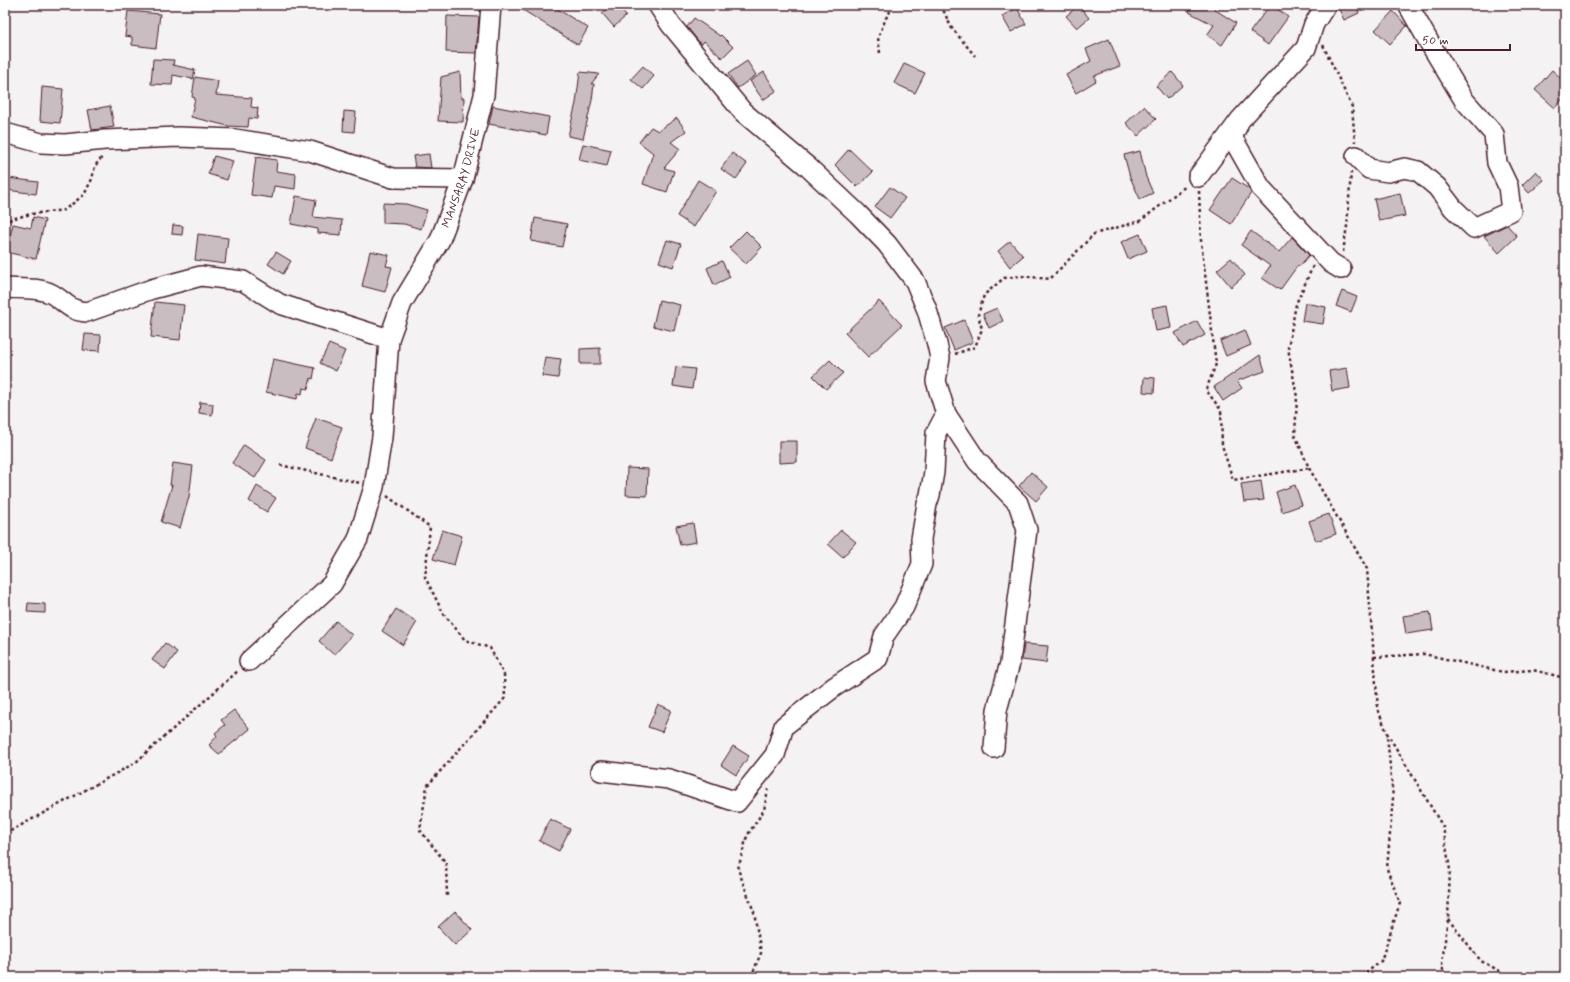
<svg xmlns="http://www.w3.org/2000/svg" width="1570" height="982" font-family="Mynerve,sans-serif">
  <rect width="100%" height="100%" fill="#f4f2f2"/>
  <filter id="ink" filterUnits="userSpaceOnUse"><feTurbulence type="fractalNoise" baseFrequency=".025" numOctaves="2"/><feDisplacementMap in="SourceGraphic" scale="8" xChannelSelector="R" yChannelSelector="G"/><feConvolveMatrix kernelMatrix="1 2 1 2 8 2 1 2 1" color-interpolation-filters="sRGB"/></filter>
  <g filter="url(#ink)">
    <path fill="#cabdc1" stroke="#4a1f2b" d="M 515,5 L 551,5 L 588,28 L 578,45 Z
      M 612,5 L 617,5 L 626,16 L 614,27 L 602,13 Z
      M 1079,5 L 1089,18 L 1077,28 L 1066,16 Z
      M 1192,5 L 1216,5 L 1214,9 L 1236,23 L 1222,45 L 1207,35 L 1214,25 L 1189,12 Z
      M 1270,5 L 1272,5 L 1288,17 L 1268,45 L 1250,32 Z
      M 1337,5 L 1356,5 L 1359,13 L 1344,20 Z
      M 1017,8 L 1026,24 L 1011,32 L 1002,16 Z
      M 128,11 L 160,14 L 156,48 L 132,45 L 132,37 L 125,36 Z
      M 1393,11 L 1407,26 L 1390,44 L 1375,30 Z
      M 447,16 L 479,17 L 476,53 L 446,52 Z
      M 694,18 L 720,36 L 721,35 L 733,47 L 722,58 L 704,41 L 702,44 L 699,42 L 687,27 Z
      M 1109,39 L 1120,66 L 1094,76 L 1096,81 L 1076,93 L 1066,75 L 1091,61 L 1086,49 Z
      M 153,59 L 174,60 L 173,65 L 195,70 L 193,79 L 173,75 L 172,85 L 151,84 Z
      M 747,61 L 756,75 L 738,88 L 728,74 Z
      M 904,64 L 925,73 L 915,93 L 894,83 Z
      M 643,66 L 654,76 L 643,89 L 631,79 Z
      M 1552,70 L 1565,82 L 1565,96 L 1555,108 L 1535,90 Z
      M 460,72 L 461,98 L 464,98 L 463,122 L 438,121 L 441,77 Z
      M 580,72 L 599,74 L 591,84 L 594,84 L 592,100 L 583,139 L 568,136 L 576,103 Z
      M 764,72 L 776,91 L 763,100 L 750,81 Z
      M 1172,72 L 1183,85 L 1167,99 L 1156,86 Z
      M 195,77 L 218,81 L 216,95 L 252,98 L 251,107 L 258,108 L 257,119 L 249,118 L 248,127 L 228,126 L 191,117 L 195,98 L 192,97 Z
      M 42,87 L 63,89 L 60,123 L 40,121 Z
      M 110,106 L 114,127 L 92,130 L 88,110 Z
      M 493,106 L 549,117 L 546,135 L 489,124 Z
      M 1144,106 L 1156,119 L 1138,136 L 1126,123 Z
      M 344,111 L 356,112 L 354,132 L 343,131 Z
      M 677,118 L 686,131 L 671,142 L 680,149 L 664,168 L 674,171 L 667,192 L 643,184 L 653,153 L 639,142 L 651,127 L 658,131 Z
      M 583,144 L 611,150 L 607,166 L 579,160 Z
      M 849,149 L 873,172 L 857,187 L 835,165 Z
      M 1140,151 L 1146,177 L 1153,193 L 1140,199 L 1130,177 L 1124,155 Z
      M 732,153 L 747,164 L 736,179 L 721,169 Z
      M 429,154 L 431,168 L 415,167 L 413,156 Z
      M 214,156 L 233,161 L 227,180 L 208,174 Z
      M 256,157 L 277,160 L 276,171 L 296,174 L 295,189 L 274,186 L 272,198 L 251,195 Z
      M 1536,171 L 1544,180 L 1529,193 L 1522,185 Z
      M 8,178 L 38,182 L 36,194 L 7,190 Z
      M 1232,178 L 1249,189 L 1251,193 L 1231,224 L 1210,210 Z
      M 698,180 L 716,191 L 694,227 L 677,216 Z
      M 890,187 L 905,198 L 890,218 L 875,207 Z
      M 1400,193 L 1405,216 L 1379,221 L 1374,199 Z
      M 296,196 L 316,200 L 313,217 L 342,220 L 341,235 L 318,233 L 318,229 L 291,224 Z
      M 383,203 L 406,204 L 427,210 L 421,229 L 404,224 L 383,223 Z
      M 33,217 L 45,220 L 36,259 L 6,252 L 13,224 L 31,228 Z
      M 535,218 L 567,224 L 562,247 L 531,241 Z
      M 173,225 L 183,226 L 182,235 L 172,234 Z
      M 1507,225 L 1517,236 L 1499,253 L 1484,236 Z
      M 746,231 L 762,247 L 746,264 L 729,248 Z
      M 1251,231 L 1279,252 L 1292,237 L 1309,255 L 1299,267 L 1298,265 L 1280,290 L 1262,278 L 1270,266 L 1241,245 Z
      M 198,234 L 228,238 L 225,264 L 195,260 Z
      M 1140,234 L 1147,251 L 1128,259 L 1121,242 Z
      M 667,240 L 681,244 L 673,267 L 659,262 Z
      M 1010,241 L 1023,256 L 1010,267 L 998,251 Z
      M 370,251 L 389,255 L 386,266 L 392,267 L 385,292 L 362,286 Z
      M 276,252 L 291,261 L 283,274 L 268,264 Z
      M 1231,258 L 1245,275 L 1231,287 L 1217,270 Z
      M 722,261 L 730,277 L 714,285 L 707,268 Z
      M 1342,291 L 1357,297 L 1351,312 L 1336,306 Z
      M 659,300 L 680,305 L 674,331 L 653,326 Z
      M 879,301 L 902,325 L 868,357 L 845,333 Z
      M 155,302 L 184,305 L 180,340 L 151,337 Z
      M 1305,303 L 1326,307 L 1323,324 L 1302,321 Z
      M 1167,305 L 1171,328 L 1156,331 L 1152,308 Z
      M 997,308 L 1003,321 L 989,328 L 983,314 Z
      M 964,320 L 973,342 L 954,350 L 945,328 Z
      M 1197,321 L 1205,335 L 1183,347 L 1175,333 Z
      M 1245,330 L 1251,345 L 1226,356 L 1220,341 Z
      M 85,334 L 101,335 L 100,351 L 83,350 Z
      M 329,344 L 345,351 L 336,371 L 320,363 Z
      M 600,348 L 600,364 L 580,364 L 580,349 Z
      M 1260,355 L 1265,371 L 1237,381 L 1242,388 L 1223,401 L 1214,387 Z
      M 545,357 L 561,359 L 558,378 L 542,376 Z
      M 273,359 L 315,368 L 313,379 L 311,378 L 308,389 L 303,388 L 302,394 L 298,393 L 297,399 L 266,392 Z
      M 830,360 L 843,373 L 826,389 L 813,376 Z
      M 676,367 L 695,369 L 692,389 L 673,386 Z
      M 1347,368 L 1350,388 L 1332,391 L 1329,371 Z
      M 1144,377 L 1155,378 L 1154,393 L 1143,392 Z
      M 200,402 L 213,404 L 212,415 L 199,413 Z
      M 316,418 L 342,427 L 331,458 L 305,448 Z
      M 779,441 L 797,441 L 797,462 L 779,463 Z
      M 244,445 L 266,460 L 255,478 L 232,463 Z
      M 173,463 L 193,466 L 189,497 L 180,528 L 161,522 L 172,485 L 170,485 Z
      M 627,468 L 648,469 L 647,496 L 626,495 Z
      M 1031,472 L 1048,487 L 1036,501 L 1019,486 Z
      M 1261,481 L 1264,500 L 1244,502 L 1241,484 Z
      M 1295,485 L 1302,505 L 1282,512 L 1276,492 Z
      M 257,486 L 276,498 L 267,512 L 249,501 Z
      M 1329,514 L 1336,534 L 1316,541 L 1309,521 Z
      M 693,523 L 696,542 L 680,545 L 676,526 Z
      M 442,530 L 462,536 L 454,565 L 433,559 Z
      M 841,530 L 856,542 L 843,557 L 828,544 Z
      M 28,603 L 45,604 L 45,613 L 27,612 Z
      M 396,609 L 417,622 L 403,645 L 382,631 Z
      M 1430,612 L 1433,630 L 1406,634 L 1403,616 Z
      M 336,621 L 352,635 L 334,655 L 319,641 Z
      M 165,643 L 177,652 L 165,669 L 152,660 Z
      M 1024,644 L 1048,646 L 1046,663 L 1022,660 Z
      M 658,704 L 671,710 L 662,732 L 648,727 Z
      M 234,710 L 250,729 L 219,754 L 209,745 L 217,736 L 215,733 L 225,725 L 221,720 Z
      M 733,746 L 749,756 L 736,775 L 721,765 Z
      M 550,819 L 570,829 L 559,851 L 539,841 Z
      M 455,911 L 472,930 L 455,945 L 438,927 Z"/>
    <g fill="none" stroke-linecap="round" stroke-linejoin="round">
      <defs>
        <g id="minor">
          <path d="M 1238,125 L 1232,137 L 1261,188 L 1331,263 L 1341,269"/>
          <path d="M 5,133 L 41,143 L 65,144 L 105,140 L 178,137 L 235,139 L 310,151 L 393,178 L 463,179"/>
          <path d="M 1356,156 L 1369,169 L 1388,172 L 1405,168 L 1418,171 L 1437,187 L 1453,208 L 1474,228 L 1511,211 L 1508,186 L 1497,163 L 1494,134 L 1464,100 L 1429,42 L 1408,5"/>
          <path d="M 1198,177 L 1240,120 L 1306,48 L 1314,24 L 1326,5"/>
          <path d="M 5,288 C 20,289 38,287 52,294 C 66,302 69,311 87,312 L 152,289 L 201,276 L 243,281 L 280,304 L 389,339"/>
          <path d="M 946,414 L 977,461 L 1018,503 L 1027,530 L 1010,663 L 997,710 L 994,748"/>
          <path id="s1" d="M 249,661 L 332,584 L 358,539 L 374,487 L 382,437 L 389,339 L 402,303 L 440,240 L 463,179 L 484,95 L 491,5"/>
          <path d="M 601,771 L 669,779 L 737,802 L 775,755 L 784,726 L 834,687 L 878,658 L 884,636 L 904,607 L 922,564 L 921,539 L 927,504 L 930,495 L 934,472 L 936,433 L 946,414 L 936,381 L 940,358 L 937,344 L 927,310 L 915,281 L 887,244 L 858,214 L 808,167 L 743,112 L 671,25 L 658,5"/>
        </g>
      </defs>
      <use href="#minor" stroke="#4a1f2b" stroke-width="22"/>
      <path stroke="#4a1f2b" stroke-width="2.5" stroke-dasharray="3 3" stroke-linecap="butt" d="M 941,5 L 951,27 L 975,56
        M 1323,45 L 1352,107 L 1355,142
        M 880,53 L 878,38 L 886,18 L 891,10 L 890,5
        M 1199,191 L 1201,241 L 1216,364 L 1206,390 L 1221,410 L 1222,445 L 1233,480 L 1309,468
        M 5,225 L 11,219 L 31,214 L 64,210 L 84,195 L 92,179 L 95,166 L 103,156
        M 1343,252 L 1347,226 L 1351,172
        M 1313,266 L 1296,304 L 1288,348 L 1297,397 L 1295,435 L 1309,468 L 1367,569 L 1378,709 L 1387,733 L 1443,827 L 1450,870 L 1448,918 L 1442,963 L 1444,977
        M 955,354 L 975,347 L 982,329 L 978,315 L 984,295 L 1004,278 L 1021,276 L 1050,279 L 1094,234 L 1140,221 L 1186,186
        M 280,465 L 360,483
        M 387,496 L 430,527 L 425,577 L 443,613 L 465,640 L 490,648 L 504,675 L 505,698 L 427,786 L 420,830 L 446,863 L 447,896
        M 1374,657 L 1424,654 L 1503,672 L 1533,670 L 1565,678
        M 5,834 L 135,763 L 239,670
        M 1448,919 L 1481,961 L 1511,977
        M 751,977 L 761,953 L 754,912 L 738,869 L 747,836 L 764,810 L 768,789
        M 1361,977 L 1381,961 L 1400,903 L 1387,869 L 1393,798 L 1387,735"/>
      <use href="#minor" stroke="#fff" stroke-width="19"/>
    </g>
  </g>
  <g text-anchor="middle" stroke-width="3" stroke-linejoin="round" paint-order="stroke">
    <g font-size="12" fill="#4a1f2b" stroke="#fff">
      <text dy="4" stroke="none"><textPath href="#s1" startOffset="546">MANSARAY DRIVE</textPath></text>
    </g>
  </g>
  <rect width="1570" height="982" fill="none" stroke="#fff" stroke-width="20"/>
  <rect x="10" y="10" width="1550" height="962" fill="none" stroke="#4a1f2b" stroke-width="1.5" filter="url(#ink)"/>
  <path d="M1416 44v6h94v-6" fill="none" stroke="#4a1f2b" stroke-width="2"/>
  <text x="1422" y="44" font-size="12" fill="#4a1f2b" stroke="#ffffff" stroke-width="3" paint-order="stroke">50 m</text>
</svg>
